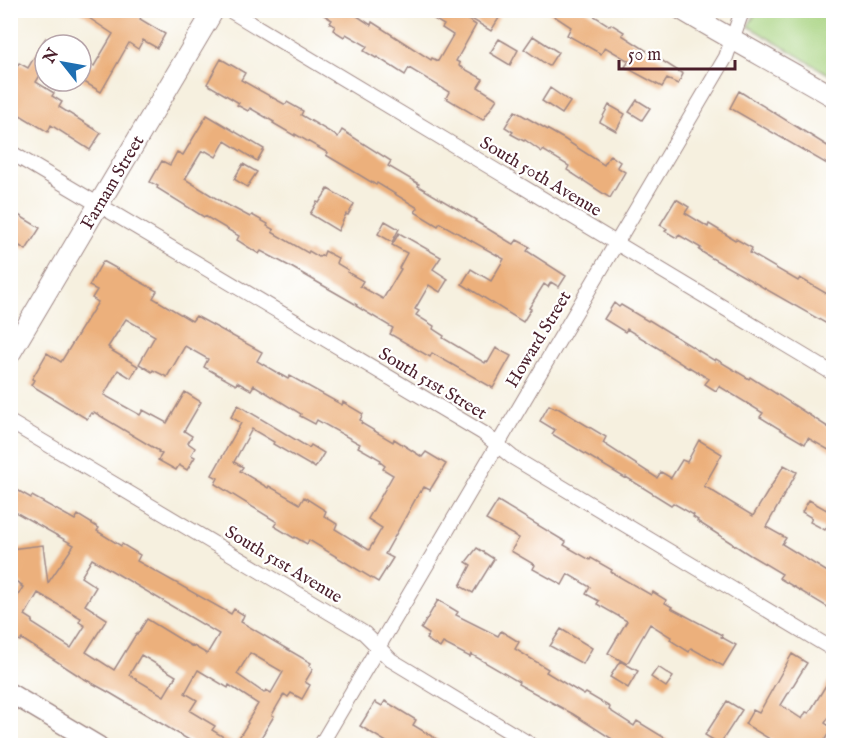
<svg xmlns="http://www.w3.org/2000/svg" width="844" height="756" font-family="'IM FELL English',serif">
  <rect width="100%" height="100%" fill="#fff"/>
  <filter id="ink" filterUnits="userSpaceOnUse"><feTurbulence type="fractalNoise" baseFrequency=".0167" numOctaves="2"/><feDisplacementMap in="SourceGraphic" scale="12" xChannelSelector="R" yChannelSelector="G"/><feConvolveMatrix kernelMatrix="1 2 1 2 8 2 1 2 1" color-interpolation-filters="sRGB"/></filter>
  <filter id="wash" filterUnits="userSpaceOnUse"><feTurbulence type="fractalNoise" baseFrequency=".008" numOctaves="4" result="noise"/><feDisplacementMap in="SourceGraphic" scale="24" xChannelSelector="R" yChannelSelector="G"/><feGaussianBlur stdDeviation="1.35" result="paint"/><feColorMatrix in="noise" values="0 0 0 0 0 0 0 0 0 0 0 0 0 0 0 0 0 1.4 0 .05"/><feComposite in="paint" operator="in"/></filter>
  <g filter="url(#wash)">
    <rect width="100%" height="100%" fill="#f6f0df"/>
    <path fill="#a6d27e" stroke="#787854" stroke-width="1.5" d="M 757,11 L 833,11 L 833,77 L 748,26 Z"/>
    <g id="blocks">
      <path fill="#ecb07c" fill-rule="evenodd" d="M 77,10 L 145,10 L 140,19 L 165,34 L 157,48 L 143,40 L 138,49 L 129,43 L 101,92 L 81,80 L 81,59 L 94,66 L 113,34 Z
        M 316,10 L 348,10 L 371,25 L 372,22 L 431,60 L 432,58 L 438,61 L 453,35 L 442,28 L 444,25 L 419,10 L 453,10 L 476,25 L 456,61 L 460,63 L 459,66 L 483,79 L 478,87 L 497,99 L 483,120 L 446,98 L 449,92 L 409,68 L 405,75 L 377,57 L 376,58 L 364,51 L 367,46 L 346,34 L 344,37 L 333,30 L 335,26 L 330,23 L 332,20 Z
        M 475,10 L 485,10 L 499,18 L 491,31 L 470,18 Z
        M 545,10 L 585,10 L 610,26 L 611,24 L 624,32 L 622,35 L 683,74 L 678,84 L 667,79 L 662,87 L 625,67 L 629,61 L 605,47 L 601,54 L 567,35 L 571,27 Z
        M 533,36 L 558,52 L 549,66 L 524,49 Z
        M 45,39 L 45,67 L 36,82 L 54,93 L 52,96 L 62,102 L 59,107 L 101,133 L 90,150 L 51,125 L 48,132 L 10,109 L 10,77 L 19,63 L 28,68 Z
        M 499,39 L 518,50 L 510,65 L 490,53 Z
        M 221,59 L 245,73 L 241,80 L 284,104 L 286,104 L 287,102 L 303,111 L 301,115 L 338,137 L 342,130 L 391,161 L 388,166 L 419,184 L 418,186 L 476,220 L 475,221 L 511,243 L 514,244 L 517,240 L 530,247 L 527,251 L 566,276 L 559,287 L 551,282 L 548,287 L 544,284 L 529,308 L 531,309 L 523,322 L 462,284 L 471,269 L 491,281 L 504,259 L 440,223 L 438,226 L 415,212 L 418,208 L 377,183 L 376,185 L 348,168 L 326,155 L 328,153 L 295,134 L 295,136 L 273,123 L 274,122 L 250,108 L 248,111 L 237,105 L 239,103 L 207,84 Z
        M 550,88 L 570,102 L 562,114 L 542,101 Z
        M 739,91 L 834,150 L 834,168 L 730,108 Z
        M 637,100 L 650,108 L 642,120 L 629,112 Z
        M 609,105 L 625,114 L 616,131 L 600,122 Z
        M 515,111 L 564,139 L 604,165 L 610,155 L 620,162 L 617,167 L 625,172 L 610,198 L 567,170 L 569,166 L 543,150 L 542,152 L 525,140 L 524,141 L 511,134 L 513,132 L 505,127 Z
        M 207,115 L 264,149 L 257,161 L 225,141 L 216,157 L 206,151 L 205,152 L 202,151 L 185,179 L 222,202 L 250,217 L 252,215 L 268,224 L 267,226 L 274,230 L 272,232 L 308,253 L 309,251 L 319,257 L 321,255 L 323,256 L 325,251 L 338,258 L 336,263 L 348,270 L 347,272 L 363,281 L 360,286 L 383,299 L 401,269 L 399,268 L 407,253 L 392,245 L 399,233 L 441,257 L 433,269 L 448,279 L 440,292 L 429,285 L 415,309 L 419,311 L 416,315 L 434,326 L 433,329 L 444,336 L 443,338 L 485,363 L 486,361 L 488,362 L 496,348 L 511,356 L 493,388 L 432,353 L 430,357 L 390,334 L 393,328 L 356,306 L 357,305 L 291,267 L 261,251 L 259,254 L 237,240 L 239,236 L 205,216 L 204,217 L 157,188 L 158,186 L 150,182 L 162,161 L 170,165 L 177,152 L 183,155 Z
        M 243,164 L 257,172 L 247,187 L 234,179 Z
        M 328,189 L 354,204 L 348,215 L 346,214 L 338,231 L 310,214 L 317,202 L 319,203 Z
        M 676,199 L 689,207 L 685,213 L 708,227 L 709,224 L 735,240 L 736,239 L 752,248 L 750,253 L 798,281 L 800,278 L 834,298 L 834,328 L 710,257 L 699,250 L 701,248 L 679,235 L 677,238 L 665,231 L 667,229 L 660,225 Z
        M 10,210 L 40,228 L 26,250 L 10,240 Z
        M 385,221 L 399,229 L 392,242 L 378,234 Z
        M 103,261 L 157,291 L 153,298 L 192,321 L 196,316 L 262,352 L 257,361 L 281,375 L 288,379 L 290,376 L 342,405 L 343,402 L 363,414 L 360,420 L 362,421 L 361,423 L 393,442 L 394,439 L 422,457 L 426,452 L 446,464 L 430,490 L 424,487 L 421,492 L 420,491 L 385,554 L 393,558 L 378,582 L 309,540 L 307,544 L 295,537 L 294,538 L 274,526 L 277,522 L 215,484 L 218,478 L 212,475 L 241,423 L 231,417 L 238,405 L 309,448 L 311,445 L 324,453 L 315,468 L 311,465 L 311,466 L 273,444 L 274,442 L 252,429 L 234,462 L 243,467 L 240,471 L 268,488 L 269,486 L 300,504 L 304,497 L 326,511 L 324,516 L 337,524 L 335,529 L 369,550 L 382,528 L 368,519 L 393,475 L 383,469 L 385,466 L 380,462 L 381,460 L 358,447 L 360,444 L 317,420 L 315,424 L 300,416 L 301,414 L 254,385 L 251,390 L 237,382 L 236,385 L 204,367 L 208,359 L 185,346 L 167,377 L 153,370 L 152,372 L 139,364 L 155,336 L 126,319 L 108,347 L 110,348 L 109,349 L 138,366 L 131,378 L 118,370 L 104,395 L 140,415 L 143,410 L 167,423 L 185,392 L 201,402 L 184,431 L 192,436 L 188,443 L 195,448 L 191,455 L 195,457 L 187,470 L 179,465 L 176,470 L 158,460 L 162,454 L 158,452 L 159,451 L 94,412 L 93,414 L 91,413 L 87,419 L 31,385 L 34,380 L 32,379 L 47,353 L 61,362 L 98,302 L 92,298 L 97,290 L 89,286 Z
        M 614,303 L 619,307 L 621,305 L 648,321 L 649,320 L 715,361 L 716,359 L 749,379 L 750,377 L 834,431 L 834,453 L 808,438 L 805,444 L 778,428 L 760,417 L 763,413 L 719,386 L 716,391 L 705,384 L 709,379 L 689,367 L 688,368 L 663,352 L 663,351 L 627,329 L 625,332 L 604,319 Z
        M 549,405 L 555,408 L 556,407 L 606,437 L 603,443 L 657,478 L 661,472 L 671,478 L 682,460 L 687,462 L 699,440 L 722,454 L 704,486 L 753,516 L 784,465 L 797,472 L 766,527 L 786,538 L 782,544 L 834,576 L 834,611 L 779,578 L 782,574 L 750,555 L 697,521 L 698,520 L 693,517 L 694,515 L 673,503 L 671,505 L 626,477 L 625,478 L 552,434 L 555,430 L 540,421 Z
        M 10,486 L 31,498 L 32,496 L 75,520 L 78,515 L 99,528 L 97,531 L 121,546 L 122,544 L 140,555 L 137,561 L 231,614 L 234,609 L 244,615 L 241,622 L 311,663 L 309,666 L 313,669 L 305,682 L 310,685 L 302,699 L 291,693 L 288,697 L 284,694 L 272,715 L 274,716 L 256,746 L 199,746 L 110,693 L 81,677 L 22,639 L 20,641 L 10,635 L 10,608 L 23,587 L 21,586 L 22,585 L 10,578 L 10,549 L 43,545 L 48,583 L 74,545 L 10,509 ZM 92,559 L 219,634 L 207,654 L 192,645 L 191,646 L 147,619 L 137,635 L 136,634 L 114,670 L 86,652 L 107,619 L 85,605 L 96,587 L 81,577 ZM 38,593 L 81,618 L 79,622 L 85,626 L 71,648 L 32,623 L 33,620 L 25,615 ZM 250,653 L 283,672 L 271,693 L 266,690 L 264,693 L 237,674 ZM 141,655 L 176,676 L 164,696 L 129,675 ZM 198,670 L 228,688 L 229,685 L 258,704 L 247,722 L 248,723 L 235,744 L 212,730 L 215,726 L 190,711 L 197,700 L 185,693 Z
        M 809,500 L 834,514 L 825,530 L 810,522 L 812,518 L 802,512 Z
        M 498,501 L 566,542 L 564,545 L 590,560 L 591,558 L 612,570 L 611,572 L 651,595 L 653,592 L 666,600 L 665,603 L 672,607 L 671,608 L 722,635 L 721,637 L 736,645 L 723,666 L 691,648 L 689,652 L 670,640 L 671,637 L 650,624 L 627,664 L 608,653 L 627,621 L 597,604 L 599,601 L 586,594 L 590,587 L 568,574 L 562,585 L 533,569 L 535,565 L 511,551 L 519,538 L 486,520 Z
        M 477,548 L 494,559 L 473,593 L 460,586 L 471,565 L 466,562 Z
        M 438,600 L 458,612 L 456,615 L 498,636 L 501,631 L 519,642 L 515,649 L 548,669 L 546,672 L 584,695 L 586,693 L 610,707 L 609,710 L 634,726 L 637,721 L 678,746 L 623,746 L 573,714 L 518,684 L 519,682 L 471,654 L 470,657 L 443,643 L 440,648 L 426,639 L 429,634 L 421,629 Z
        M 561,629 L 592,648 L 583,664 L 550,646 Z
        M 792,654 L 807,663 L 781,705 L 802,719 L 806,712 L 809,713 L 834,672 L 834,709 L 825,723 L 832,728 L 821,746 L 781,746 L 745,724 L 753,710 L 759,713 Z
        M 620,661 L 638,671 L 628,688 L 610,677 Z
        M 658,667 L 673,677 L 666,687 L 651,677 Z
        M 385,701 L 416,720 L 413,725 L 448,746 L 393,746 L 360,726 L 375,702 L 382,706 Z
        M 727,701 L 742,710 L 720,744 L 705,735 Z"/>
    </g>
  </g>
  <g filter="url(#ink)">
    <use href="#blocks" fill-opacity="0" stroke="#a08885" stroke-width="1.5"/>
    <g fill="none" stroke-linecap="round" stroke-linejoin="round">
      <defs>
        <path id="minor" d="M 229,10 L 834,374
          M 10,152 L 483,433 L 512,457 L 834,650
          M 10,422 L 364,633 L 391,660 L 533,746
          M 320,746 L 726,57 L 740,17 L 744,10"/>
        <path id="tertiary" d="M 10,693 L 99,746"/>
        <g id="secondary">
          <path d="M 682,10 C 732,40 783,67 834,97"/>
          <path id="s1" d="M 10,354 L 214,10"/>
        </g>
      </defs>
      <use href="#minor" stroke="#a08885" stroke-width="16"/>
      <use href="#tertiary" stroke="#a08885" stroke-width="21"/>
      <use href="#secondary" stroke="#a08885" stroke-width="22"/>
      <use href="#minor" stroke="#fff" stroke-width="14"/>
      <use href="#tertiary" stroke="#fff" stroke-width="18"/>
      <use href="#secondary" stroke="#fff" stroke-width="20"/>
    </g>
  </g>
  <g text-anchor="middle" stroke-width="4.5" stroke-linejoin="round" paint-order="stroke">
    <g font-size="18" fill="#4a1f2b" stroke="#fff">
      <text transform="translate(541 176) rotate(31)" y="6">South 50th Avenue</text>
      <text dy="6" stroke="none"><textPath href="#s1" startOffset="200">Farnam Street</textPath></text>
      <text transform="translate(538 339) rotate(-59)" y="6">Howard Street</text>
      <text transform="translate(433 383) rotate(31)" y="6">South 51st Street</text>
      <text transform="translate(284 564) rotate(31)" y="6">South 51st Avenue</text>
    </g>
  </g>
  <rect width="844" height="756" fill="none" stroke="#fff" stroke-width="36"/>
  <g transform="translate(63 63) rotate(301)"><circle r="28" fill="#ffffff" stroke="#b7a5aa" stroke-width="1.5"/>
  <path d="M0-4.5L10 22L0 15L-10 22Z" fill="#1f6fb2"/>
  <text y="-9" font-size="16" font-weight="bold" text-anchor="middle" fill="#4a1f2b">N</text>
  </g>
  <path d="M619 60v9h116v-9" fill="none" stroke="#4a1f2b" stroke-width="3"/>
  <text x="628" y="60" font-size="18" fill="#4a1f2b" stroke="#ffffff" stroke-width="4.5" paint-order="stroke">50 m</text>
</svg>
